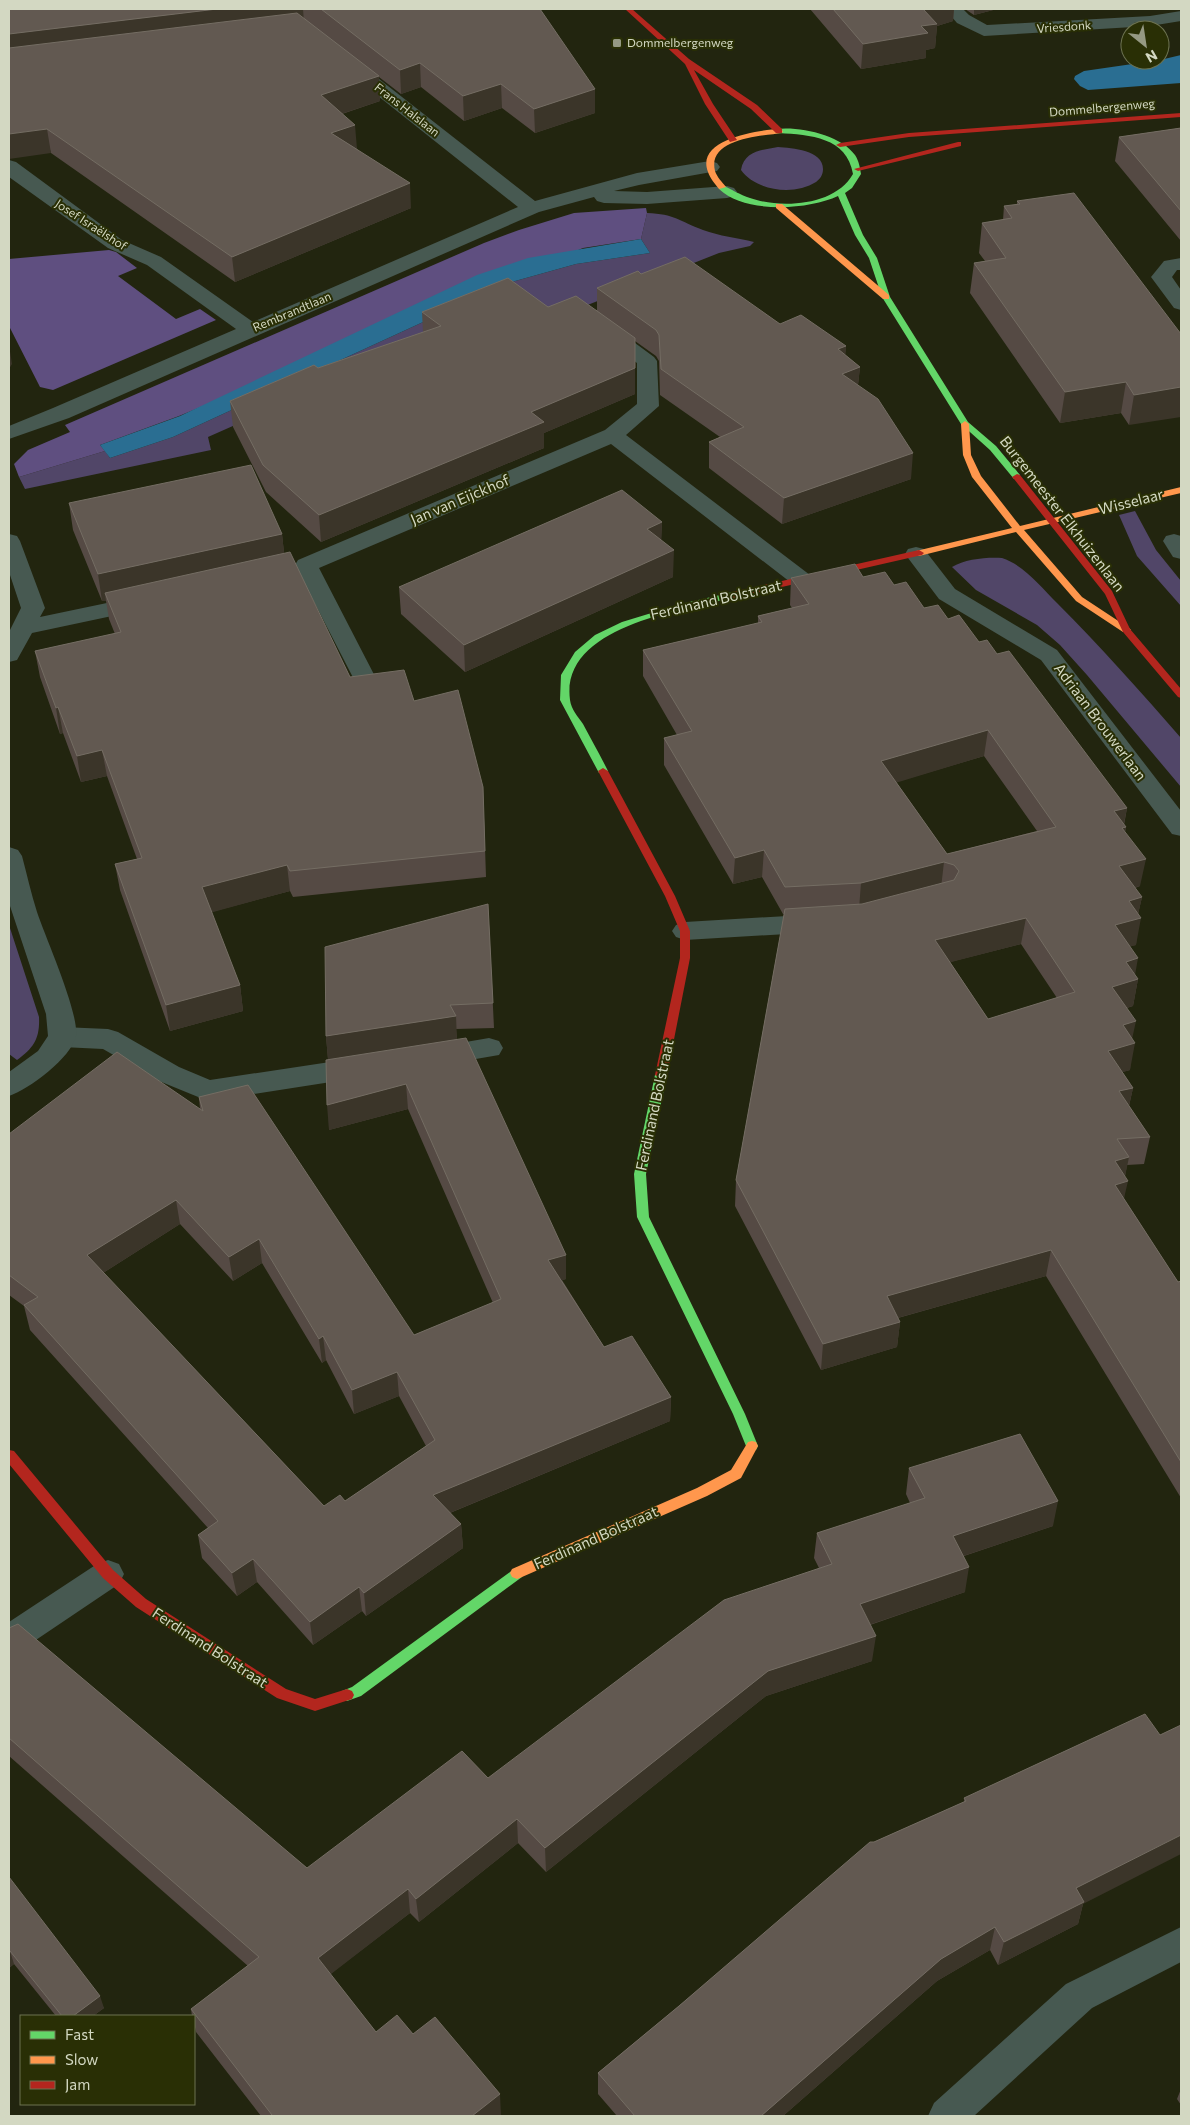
<svg xmlns="http://www.w3.org/2000/svg" width="1190" height="2125" font-family="Commissioner,sans-serif">
  <rect width="100%" height="100%" fill="#22250f"/>
  <path fill="#514668" d="M 778,147 C 792,148 823,150 823,169 C 823,175 820,179 816,182 C 794,196 756,191 741,170 C 744,151 762,150 778,147 Z
    M 647,213 C 675,214 679,221 703,230 C 719,236 738,238 754,242 L 750,246 L 719,253 L 542,323 L 316,389 L 208,437 L 211,450 L 25,489 L 19,477 L 105,451 L 110,458 L 173,437 L 508,283 L 576,264 L 650,253 L 641,239 Z
    M 1135,511 L 1156,550 L 1181,581 L 1181,606 L 1137,556 L 1119,515 Z
    M 1002,558 C 1024,565 1041,587 1057,603 C 1100,646 1141,692 1181,738 L 1181,787 L 1087,675 L 1060,645 L 1037,625 L 976,590 L 952,567 C 965,559 987,557 1002,558 Z
    M 9,925 L 39,1017 C 40,1038 34,1048 17,1060 L 9,1054 Z"/>
  <path fill="#5f4f80" d="M 646,208 L 647,213 L 641,239 L 583,248 L 179,416 L 100,445 L 105,451 L 19,477 L 14,464 L 28,450 L 70,432 L 65,425 L 484,243 L 519,230 L 574,213 Z
    M 109,250 L 116,252 L 137,268 L 118,276 L 176,319 L 200,309 L 216,320 L 53,390 L 40,387 L 9,326 L 9,259 Z"/>
  <path fill="#2a6e92" d="M 1181,55 L 1181,83 L 1088,90 L 1080,86 L 1074,79 L 1075,76 L 1084,71 L 1160,60 Z
    M 641,239 L 650,253 L 576,264 L 508,283 L 173,437 L 110,458 L 100,445 L 180,416 L 477,275 L 528,258 Z"/>
  <g fill="none" stroke-linecap="round" stroke-linejoin="round">
    <path fill="#475951" fill-rule="evenodd" d="M 821,914 L 830,917 L 834,923 L 830,929 L 821,932 L 685,940 L 676,937 L 672,931 L 676,925 L 685,922 Z
      M 62,1027 L 108,1029 L 118,1032 L 179,1067 L 210,1080 L 363,1057 L 373,1060 L 377,1067 L 373,1074 L 363,1077 L 208,1101 L 159,1081 L 103,1049 L 62,1047 L 52,1044 L 48,1037 L 52,1030 Z
      M 489,1038 L 499,1041 L 503,1048 L 499,1055 L 435,1066 L 425,1063 L 421,1056 L 425,1049 Z
      M 108,1560 L 119,1564 L 124,1574 L 119,1584 L 21,1650 L 9,1654 L 9,1622 L 97,1564 Z"/>
    <path fill="#475951" fill-rule="evenodd" d="M 945,9 L 963,9 L 969,15 L 987,25 L 1150,16 L 1181,11 L 1181,21 L 1150,26 L 984,36 L 957,23 Z
      M 350,60 L 356,61 L 535,201 L 637,173 L 710,161 L 717,163 L 720,167 L 717,171 L 639,185 L 614,191 L 647,192 L 727,186 L 734,188 L 737,192 L 734,196 L 727,198 L 647,204 L 604,203 L 597,201 L 594,197 L 539,212 L 69,418 L 9,439 L 9,426 L 53,408 L 236,329 L 147,265 L 108,248 L 9,177 L 9,160 L 16,162 L 122,240 L 161,257 L 253,322 L 518,207 L 344,69 L 341,65 L 344,61 Z
      M 1181,258 L 1181,270 L 1177,270 L 1172,277 L 1181,290 L 1181,310 L 1174,308 L 1151,277 L 1164,261 Z
      M 605,324 L 612,326 L 654,357 L 657,361 L 659,406 L 626,435 L 810,575 L 814,580 L 810,585 L 802,587 L 794,585 L 611,444 L 319,568 L 381,688 L 377,693 L 369,696 L 361,693 L 295,565 L 298,560 L 605,430 L 637,404 L 637,363 L 598,334 L 595,330 L 598,326 Z
      M 9,534 L 17,536 L 20,541 L 45,608 L 40,617 L 145,595 L 153,597 L 157,602 L 153,607 L 145,609 L 32,633 L 17,660 L 9,662 L 9,632 L 21,608 L 9,572 Z
      M 1174,534 L 1181,536 L 1181,559 L 1173,557 L 1163,541 L 1166,536 Z
      M 916,547 L 924,549 L 955,589 L 1057,650 L 1181,811 L 1181,836 L 1172,834 L 1041,660 L 939,599 L 905,554 L 908,549 Z
      M 9,847 L 18,850 L 22,856 C 27,875 31,893 37,912 C 46,939 79,1012 76,1036 C 72,1057 28,1090 9,1096 L 9,1072 L 38,1051 L 48,1036 L 46,1014 L 9,903 Z
      M 1181,1927 L 1181,1962 L 1092,2008 L 974,2116 L 928,2116 L 934,2103 L 1066,1984 Z"/>
    <path fill="#63d668" fill-rule="evenodd" d="M 776,129 C 800,126 841,135 855,155 C 859,161 860,168 861,174 L 852,188 L 845,193 L 863,235 L 877,258 L 890,297 L 968,422 L 996,446 L 1020,475 L 1020,479 L 1014,479 L 990,450 L 961,424 L 882,297 L 869,258 L 855,235 L 838,196 C 808,210 745,214 719,189 L 719,185 L 722,185 C 731,189 740,195 750,198 C 781,209 835,206 853,174 C 847,137 810,135 779,133 L 775,131 Z
      M 733,592 L 738,595 L 736,597 C 685,610 560,625 570,700 C 571,709 578,717 583,724 C 591,739 600,755 608,771 L 607,773 L 599,773 L 560,700 L 561,675 L 575,652 L 595,635 L 622,622 L 681,604 Z
      M 661,1071 L 667,1075 L 646,1174 L 649,1217 L 745,1414 L 758,1446 L 756,1450 L 752,1451 L 748,1450 L 746,1446 L 733,1414 L 637,1217 L 634,1174 L 655,1075 Z
      M 517,1567 L 522,1569 L 524,1573 L 522,1577 L 361,1696 L 347,1701 L 342,1699 L 340,1695 L 342,1691 L 352,1687 Z"/>
    <path fill="#ff974d" fill-rule="evenodd" d="M 779,129 L 783,131 L 782,133 C 762,136 707,138 715,171 C 717,177 722,182 726,187 L 719,189 C 715,184 710,178 708,172 C 695,139 759,130 779,129 Z
      M 776,204 L 782,204 L 889,295 L 889,299 L 883,299 L 776,208 Z
      M 965,421 L 969,424 L 971,455 L 981,476 L 1020,526 L 1181,487 L 1181,493 L 1024,530 L 1082,597 L 1129,628 L 1131,630 L 1129,632 L 1123,632 L 1076,601 L 1016,532 L 919,556 L 916,555 L 916,551 L 1012,528 L 972,477 L 963,455 L 961,424 Z
      M 752,1441 L 756,1442 L 758,1446 L 741,1478 L 707,1496 L 522,1577 L 517,1579 L 512,1577 L 510,1573 L 512,1569 L 697,1488 L 731,1470 L 748,1442 Z"/>
    <path fill="#b3261e" fill-rule="evenodd" d="M 625,9 L 632,9 L 689,59 L 757,105 L 782,129 L 782,133 L 776,133 L 751,109 L 694,70 L 713,104 L 737,140 L 730,142 L 705,104 L 685,64 Z
      M 1181,113 L 1181,117 L 909,137 L 840,147 L 836,145 L 840,143 L 909,133 Z
      M 958,142 L 961,142 L 961,146 L 858,171 L 854,169 Z
      M 1017,474 L 1020,475 L 1112,591 L 1130,629 L 1181,689 L 1181,698 L 1178,697 L 1123,632 L 1105,594 L 1014,479 L 1012,477 Z
      M 919,550 L 924,553 L 922,555 L 733,598 L 728,595 L 733,592 Z
      M 603,768 L 608,771 L 675,896 L 690,931 L 690,958 L 667,1075 L 661,1079 L 655,1075 L 680,958 L 680,931 L 665,896 L 598,771 Z
      M 9,1450 L 14,1451 L 113,1570 L 146,1599 L 286,1689 L 315,1699 L 347,1689 L 352,1691 L 354,1695 L 352,1699 L 315,1711 L 277,1698 L 136,1607 L 103,1578 L 9,1464 Z"/>
  </g>
  <path fill="#554a44" fill-rule="evenodd" d="M 9,9 L 540,9 L 595,113 L 535,133 L 502,108 L 464,121 L 421,87 L 401,94 L 379,77 L 380,101 L 342,114 L 357,149 L 411,208 L 235,282 L 51,153 Z
    M 810,9 L 954,9 L 953,21 L 937,26 L 935,48 L 926,50 L 926,58 L 861,69 Z
    M 965,9 L 997,9 L 974,15 Z
    M 1181,128 L 1181,241 L 1115,161 L 1119,137 Z
    M 1017,201 L 1181,334 L 1129,425 L 1121,413 L 1060,423 L 970,293 L 974,263 L 985,261 L 979,253 L 982,223 L 1003,220 L 1004,206 L 1017,205 Z
    M 641,274 L 780,324 L 846,346 L 845,355 L 860,367 L 858,385 L 911,479 L 782,524 L 709,468 L 709,442 L 720,437 L 660,395 L 659,361 L 656,356 L 635,341 L 635,394 L 544,433 L 544,448 L 321,542 L 266,492 L 233,427 L 230,401 L 318,368 L 423,332 L 422,312 L 548,307 L 597,310 L 597,288 Z
    M 69,503 L 282,534 L 284,553 L 350,677 L 414,701 L 483,787 L 486,877 L 293,897 L 290,891 L 211,912 L 240,985 L 243,1011 L 170,1031 L 120,890 L 115,864 L 137,859 L 107,776 L 81,782 L 63,733 L 60,734 L 40,677 L 35,651 L 115,634 L 109,619 L 106,601 L 102,601 L 73,530 Z
    M 662,522 L 661,540 L 673,577 L 465,672 L 401,614 L 399,587 Z
    M 863,577 L 894,585 L 924,608 L 948,619 L 979,642 L 997,654 L 1127,808 L 1124,825 L 1126,827 L 1125,832 L 1140,886 L 1135,888 L 1142,897 L 1138,914 L 1136,945 L 1130,946 L 1135,975 L 1138,979 L 1133,1006 L 1127,1008 L 1132,1039 L 1130,1070 L 1122,1072 L 1133,1088 L 1129,1106 L 1150,1137 L 1144,1164 L 1127,1165 L 1125,1176 L 1124,1199 L 1178,1282 L 1181,1281 L 1181,1498 L 1046,1276 L 898,1318 L 900,1322 L 897,1347 L 821,1370 L 735,1206 L 736,1180 L 784,914 L 783,914 L 762,877 L 733,884 L 664,765 L 664,738 L 677,735 L 643,676 L 643,650 L 758,623 L 758,616 L 792,608 L 790,605 L 791,578 ZM 984,756 L 1037,831 L 947,854 L 896,782 ZM 1021,944 L 1057,998 L 988,1019 L 950,962 Z
    M 488,904 L 494,1028 L 456,1029 L 457,1040 L 566,1279 L 562,1280 L 604,1347 L 671,1397 L 670,1421 L 450,1513 L 461,1524 L 463,1548 L 366,1616 L 362,1611 L 313,1645 L 257,1582 L 237,1596 L 202,1558 L 198,1535 L 208,1528 L 30,1330 L 24,1306 L 9,1295 L 9,1134 L 200,1109 L 199,1097 L 414,1335 L 493,1303 L 408,1109 L 329,1130 L 328,1059 L 326,1036 ZM 180,1224 L 233,1281 L 262,1263 L 322,1363 L 326,1360 L 354,1414 L 399,1396 L 426,1446 L 345,1501 L 324,1506 L 103,1273 Z
    M 909,1468 L 1053,1526 L 964,1556 L 965,1592 L 870,1625 L 872,1661 L 766,1696 L 546,1872 L 518,1843 L 419,1922 L 410,1913 L 330,1974 L 376,2032 L 413,2034 L 501,2116 L 261,2116 L 196,2032 L 194,2022 L 194,2016 L 192,2016 L 191,2009 L 248,1966 L 9,1756 L 9,1628 L 307,1868 L 488,1778 L 819,1568 L 814,1558 L 817,1533 L 910,1503 L 906,1494 Z
    M 1160,1735 L 1083,1904 L 1078,1924 L 998,1965 L 990,1950 L 937,1981 L 783,2116 L 617,2116 L 598,2094 L 598,2073 L 679,2006 L 874,1842 L 964,1802 L 964,1798 Z
    M 9,1877 L 104,2008 L 93,2016 L 56,2016 L 14,1964 L 9,1968 Z
    M 1181,2089 L 1181,2105 L 1177,2099 Z"/>
  <path fill="#3b3529" d="M 217,9 L 303,9 L 304,22 L 9,59 L 9,34 Z
    M 921,9 L 954,9 L 953,21 L 937,26 L 935,48 L 926,50 L 926,58 L 861,69 L 863,44 Z
    M 974,9 L 997,9 L 974,15 Z
    M 420,63 L 421,87 L 401,94 L 400,70 Z
    M 379,76 L 380,101 L 323,120 L 321,95 Z
    M 501,84 L 502,108 L 464,121 L 463,96 Z
    M 595,89 L 595,113 L 535,133 L 534,109 Z
    M 355,125 L 357,149 L 331,133 Z
    M 47,129 L 51,153 L 9,159 L 9,134 Z
    M 410,183 L 411,208 L 235,282 L 232,257 Z
    M 9,345 L 12,364 L 9,369 Z
    M 846,346 L 844,372 L 838,349 Z
    M 860,367 L 857,394 L 842,374 Z
    M 635,368 L 635,394 L 544,433 L 544,448 L 321,542 L 319,515 L 531,412 Z
    M 1126,382 L 1121,413 L 1060,423 L 1065,392 Z
    M 1181,387 L 1181,417 L 1129,425 L 1134,395 Z
    M 913,453 L 911,479 L 782,524 L 784,498 Z
    M 662,522 L 661,549 L 647,529 Z
    M 282,534 L 285,561 L 105,593 L 106,601 L 102,601 L 98,574 Z
    M 674,550 L 673,577 L 465,672 L 464,645 Z
    M 58,707 L 63,733 L 60,734 L 56,708 Z
    M 988,730 L 984,756 L 879,788 L 881,761 Z
    M 102,750 L 107,776 L 81,782 L 77,756 Z
    M 1127,808 L 1123,828 L 1126,827 L 1121,854 L 1114,811 Z
    M 764,850 L 762,877 L 733,884 L 735,858 Z
    M 1146,859 L 1140,886 L 1114,893 L 1119,866 Z
    M 944,862 L 941,888 L 859,909 L 861,883 Z
    M 287,865 L 290,891 L 206,914 L 202,887 Z
    M 1142,897 L 1137,919 L 1141,918 L 1136,945 L 1110,952 L 1115,925 L 1129,901 Z
    M 1026,918 L 1021,944 L 932,967 L 935,940 Z
    M 1138,958 L 1134,981 L 1138,979 L 1133,1006 L 1107,1013 L 1112,987 L 1126,962 Z
    M 240,985 L 243,1011 L 170,1031 L 166,1005 Z
    M 456,1016 L 457,1041 L 328,1060 L 326,1036 Z
    M 1136,1021 L 1131,1044 L 1135,1043 L 1130,1070 L 1103,1078 L 1108,1051 L 1123,1025 Z
    M 406,1084 L 408,1109 L 329,1130 L 327,1105 Z
    M 1133,1088 L 1127,1114 L 1119,1091 Z
    M 1129,1157 L 1124,1182 L 1128,1181 L 1122,1207 L 1109,1211 L 1115,1161 Z
    M 176,1200 L 180,1224 L 92,1280 L 87,1255 Z
    M 259,1239 L 262,1263 L 233,1281 L 229,1257 Z
    M 1051,1250 L 1046,1276 L 883,1322 L 887,1296 Z
    M 566,1255 L 566,1279 L 549,1284 L 548,1260 Z
    M 900,1322 L 897,1347 L 821,1370 L 823,1344 Z
    M 323,1336 L 326,1360 L 322,1363 L 319,1339 Z
    M 397,1372 L 399,1396 L 354,1414 L 352,1390 Z
    M 671,1397 L 670,1421 L 435,1519 L 433,1495 Z
    M 1058,1501 L 1053,1526 L 948,1561 L 953,1536 Z
    M 461,1524 L 463,1548 L 366,1616 L 364,1593 Z
    M 253,1559 L 257,1582 L 237,1596 L 232,1573 Z
    M 969,1567 L 965,1592 L 857,1629 L 860,1604 Z
    M 359,1587 L 362,1611 L 313,1645 L 310,1622 Z
    M 876,1636 L 872,1661 L 766,1696 L 546,1872 L 545,1848 L 768,1671 Z
    M 517,1819 L 518,1843 L 419,1922 L 416,1899 Z
    M 1181,1835 L 1181,1854 L 1083,1904 L 1078,1924 L 998,1965 L 1004,1942 L 1076,1888 Z
    M 408,1889 L 410,1913 L 322,1981 L 318,1958 Z
    M 995,1927 L 990,1950 L 937,1981 L 783,2116 L 761,2116 L 941,1959 Z
    M 10,1951 L 14,1964 L 9,1968 L 9,1952 Z
    M 100,1996 L 104,2008 L 93,2016 L 73,2016 Z
    M 500,2094 L 501,2116 L 472,2116 Z"/>
  <path fill="#625951" stroke="#746d63" fill-rule="evenodd" d="M 9,9 L 217,9 L 9,34 Z
    M 321,9 L 540,9 L 595,89 L 534,109 L 501,84 L 463,96 L 420,63 L 400,70 Z
    M 833,9 L 923,9 L 937,24 L 921,26 L 928,33 L 863,44 Z
    M 297,13 L 379,76 L 321,95 L 355,125 L 331,133 L 410,183 L 232,257 L 47,129 L 9,134 L 9,48 Z
    M 1181,128 L 1181,211 L 1119,137 Z
    M 1074,193 L 1181,334 L 1181,387 L 1134,395 L 1126,382 L 1065,392 L 974,263 L 1006,258 L 982,223 L 1012,218 L 1004,206 L 1020,204 L 1017,201 Z
    M 685,257 L 780,324 L 801,315 L 846,346 L 838,349 L 860,367 L 842,374 L 878,399 L 913,453 L 784,498 L 709,442 L 744,427 L 661,369 L 659,335 L 656,330 L 597,288 L 638,271 L 641,274 Z
    M 508,278 L 548,307 L 576,296 L 635,338 L 635,368 L 531,412 L 544,422 L 319,515 L 263,465 L 230,401 L 314,365 L 318,368 L 441,326 L 422,312 Z
    M 251,465 L 282,534 L 98,574 L 69,503 Z
    M 622,490 L 662,522 L 647,529 L 674,550 L 464,645 L 399,587 Z
    M 290,552 L 350,677 L 404,670 L 414,701 L 458,690 L 483,787 L 485,851 L 290,871 L 287,865 L 202,887 L 240,985 L 166,1005 L 115,864 L 142,858 L 102,750 L 77,756 L 58,707 L 56,708 L 35,651 L 121,632 L 105,593 Z
    M 855,564 L 863,577 L 885,572 L 894,585 L 906,582 L 924,608 L 938,605 L 948,619 L 959,615 L 979,642 L 987,640 L 997,654 L 1009,651 L 1127,808 L 1114,811 L 1126,827 L 1122,828 L 1146,859 L 1119,866 L 1142,897 L 1129,901 L 1141,918 L 1115,925 L 1138,958 L 1126,962 L 1138,979 L 1112,987 L 1136,1021 L 1123,1025 L 1135,1043 L 1108,1051 L 1133,1088 L 1119,1091 L 1150,1137 L 1117,1139 L 1129,1157 L 1115,1161 L 1128,1181 L 1115,1185 L 1178,1282 L 1181,1281 L 1181,1462 L 1051,1250 L 887,1296 L 900,1322 L 823,1344 L 736,1180 L 785,909 L 862,904 L 954,880 L 959,871 L 954,865 L 944,862 L 861,883 L 785,887 L 764,850 L 735,858 L 664,738 L 692,731 L 643,650 L 762,622 L 758,616 L 809,604 L 791,578 ZM 988,730 L 1056,827 L 947,854 L 881,761 ZM 1026,918 L 1075,992 L 988,1019 L 935,940 Z
    M 488,904 L 493,1003 L 450,1005 L 456,1016 L 326,1036 L 325,947 Z
    M 466,1038 L 566,1255 L 548,1260 L 604,1347 L 632,1336 L 671,1397 L 433,1495 L 461,1524 L 364,1593 L 359,1587 L 310,1622 L 253,1559 L 232,1573 L 198,1535 L 218,1521 L 24,1305 L 38,1297 L 9,1275 L 9,1134 L 117,1052 L 203,1111 L 199,1097 L 248,1085 L 414,1335 L 501,1299 L 406,1084 L 327,1105 L 326,1060 ZM 176,1200 L 229,1257 L 259,1239 L 319,1339 L 323,1336 L 352,1390 L 397,1372 L 435,1440 L 345,1501 L 340,1495 L 324,1506 L 87,1255 Z
    M 1020,1434 L 1058,1501 L 953,1536 L 969,1567 L 860,1604 L 876,1636 L 768,1671 L 545,1848 L 517,1819 L 416,1899 L 408,1889 L 318,1958 L 376,2032 L 397,2015 L 413,2034 L 435,2017 L 500,2094 L 472,2116 L 270,2116 L 272,2115 L 191,2009 L 259,1957 L 9,1738 L 9,1628 L 18,1624 L 307,1868 L 462,1751 L 488,1778 L 724,1600 L 832,1564 L 817,1533 L 925,1498 L 909,1468 Z
    M 1145,1714 L 1160,1735 L 1181,1725 L 1181,1835 L 1076,1888 L 1084,1902 L 1004,1942 L 995,1927 L 941,1959 L 761,2116 L 635,2116 L 598,2073 L 679,2006 L 870,1842 L 874,1842 L 966,1801 L 964,1798 Z
    M 9,1877 L 100,1996 L 73,2016 L 62,2016 L 10,1951 L 9,1952 Z"/>
  <rect fill="#959983" stroke="#292f05" stroke-width="2" x="612" y="38" width="10" height="10" rx="2.5"/>
  <g text-anchor="middle" stroke-width="4" stroke-linejoin="round" paint-order="stroke">
    <g font-size="12" fill="#d3d8c2" stroke="#292f05">
      <text transform="translate(1064 27) rotate(-4)" y="4">Vriesdonk</text>
      <text transform="translate(1102 108) rotate(-5)" y="4">Dommelbergenweg</text>
      <text transform="translate(407 110) rotate(38)" y="4">Frans Halslaan</text>
      <text transform="translate(91 225) rotate(33)" y="4">Josef Israëlshof</text>
      <text transform="translate(292 312) rotate(-23)" y="4">Rembrandtlaan</text>
    </g>
    <g font-size="12" fill="#d3d8c2" stroke="#292f05" text-anchor="start">
      <text x="627" y="47">Dommelbergenweg</text>
    </g>
    <g font-size="15" fill="#d3d8c2" stroke="#292f05">
      <text transform="translate(460 500) rotate(-23)" y="5">Jan van Eijckhof</text>
      <text transform="translate(1131 502) rotate(-14)" y="5">Wisselaar</text>
      <text transform="translate(1062 514) rotate(52)" y="5">Burgemeester Elkhuizenlaan</text>
      <text transform="translate(716 600) rotate(-13)" y="5">Ferdinand Bolstraat</text>
      <text transform="translate(1100 722) rotate(53)" y="5">Adriaan Brouwerlaan</text>
      <text transform="translate(655 1105) rotate(-78)" y="5">Ferdinand Bolstraat</text>
      <text transform="translate(596 1538) rotate(-24)" y="5">Ferdinand Bolstraat</text>
      <text transform="translate(210 1648) rotate(33)" y="5">Ferdinand Bolstraat</text>
    </g>
  </g>
  <rect width="1190" height="2125" fill="none" stroke="#d3d8c2" stroke-width="20"/>
  <rect x="20" y="2015" width="175" height="90" fill="#292f05" stroke="#6d7351"/>
  <rect x="30" y="2031" width="25" height="8" fill="#63d668" stroke="#6d7351"/>
  <text x="65" y="2040" font-size="15" fill="#d3d8c2">Fast</text>
  <rect x="30" y="2056" width="25" height="8" fill="#ff974d" stroke="#6d7351"/>
  <text x="65" y="2065" font-size="15" fill="#d3d8c2">Slow</text>
  <rect x="30" y="2081" width="25" height="8" fill="#b3261e" stroke="#6d7351"/>
  <text x="65" y="2090" font-size="15" fill="#d3d8c2">Jam</text>
  <g transform="translate(1145 45) rotate(150)"><circle r="24" fill="#292f05" stroke="#6d7351"/>
  <path d="M0-4L9 19L0 12L-9 19Z" fill="#959983"/>
  <text y="-8" font-size="14" font-weight="bold" text-anchor="middle" fill="#d3d8c2">N</text>
  </g>
</svg>
